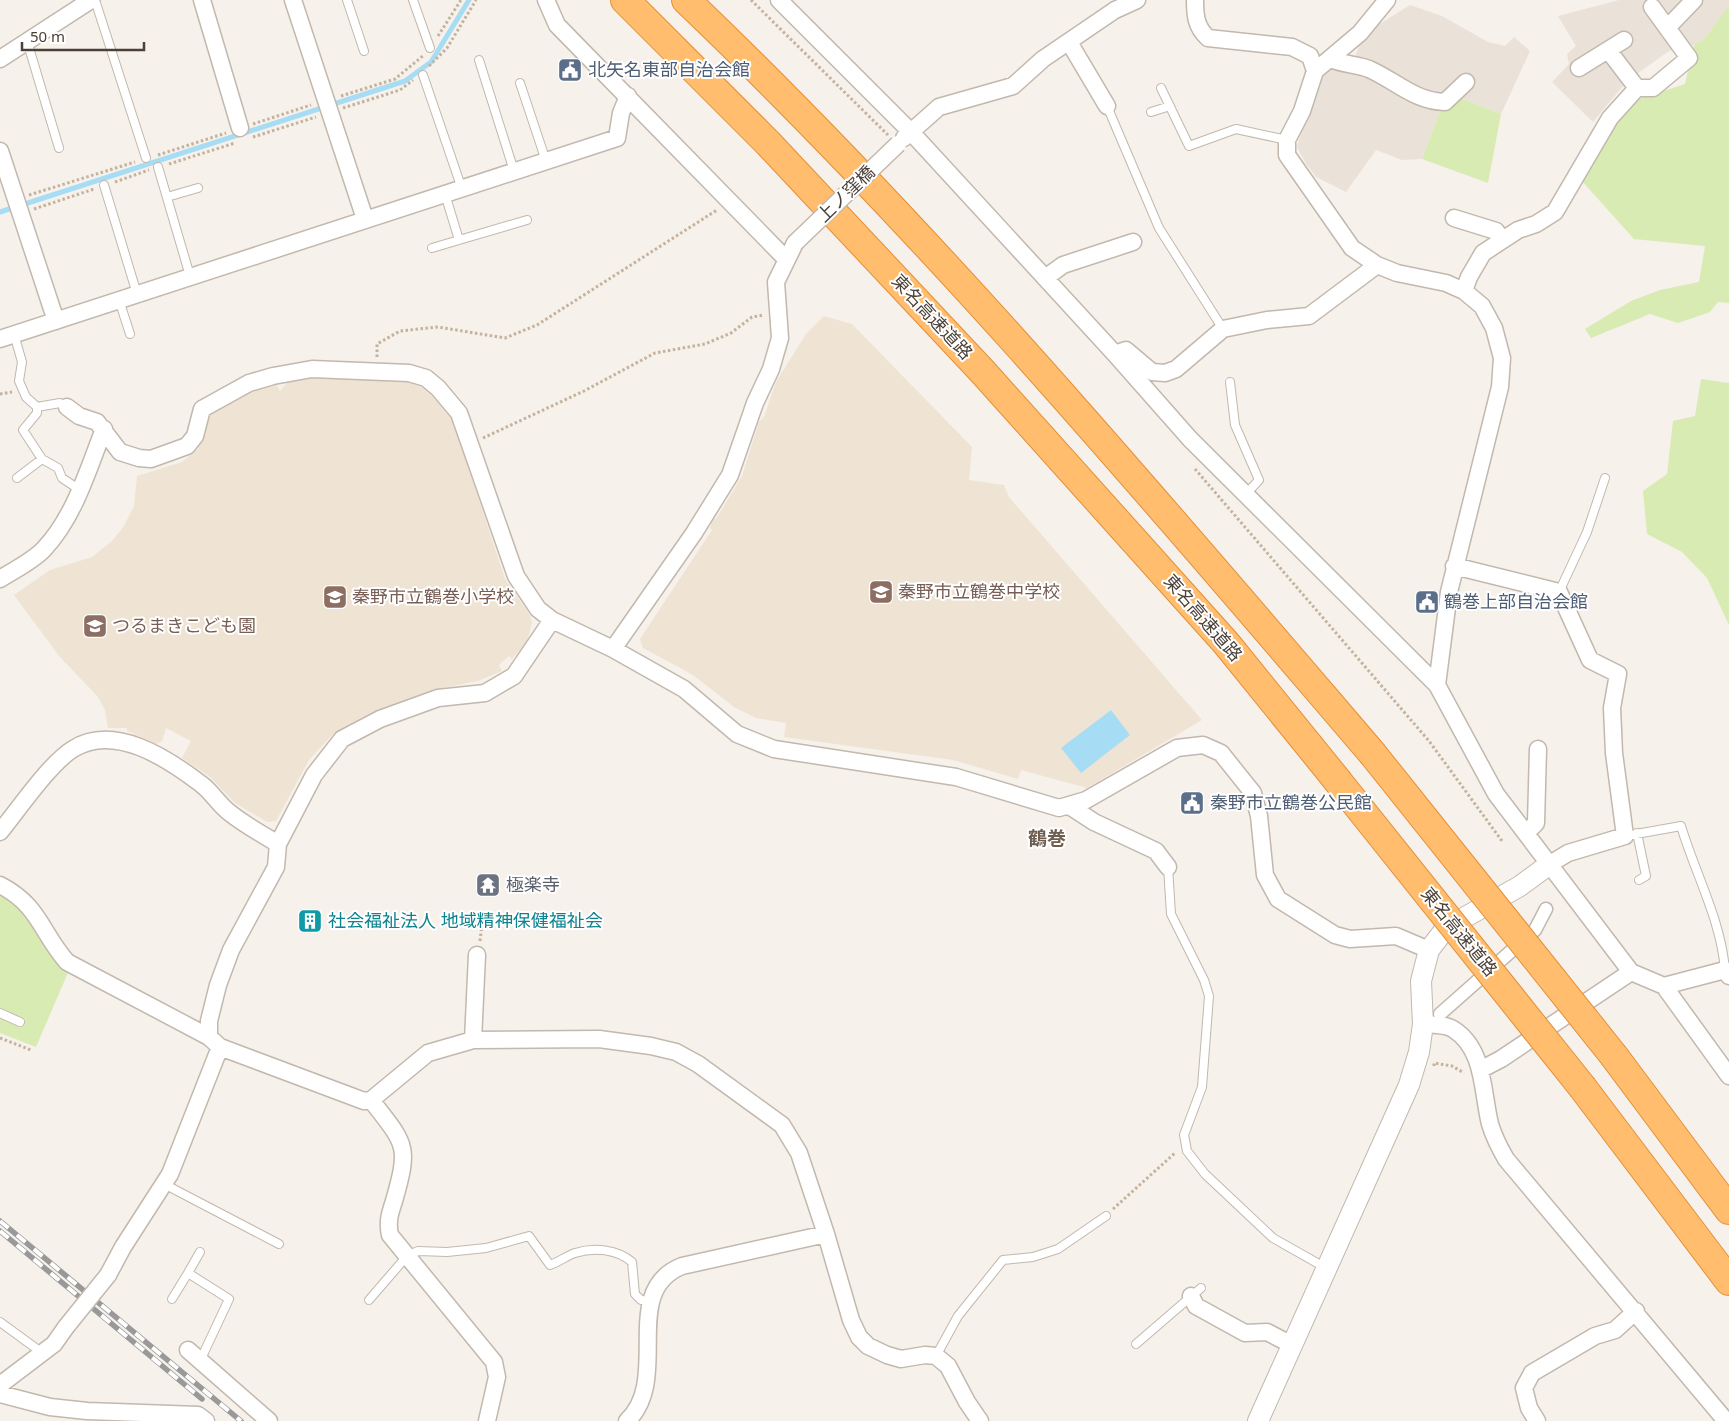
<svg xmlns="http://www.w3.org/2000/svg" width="1729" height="1421" font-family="'Noto Sans','Noto Sans JP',sans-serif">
  <rect width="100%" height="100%" fill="#f6f1eb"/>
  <path fill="#eae2d9" d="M 1619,0 L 1729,0 L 1729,5 L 1705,38 L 1694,45 L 1669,51 L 1627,81 L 1593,122 L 1552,82 L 1569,64 L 1567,54 L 1576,46 L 1558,16 Z
    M 1410,5 L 1442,16 L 1488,42 L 1505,46 L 1514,37 L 1530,51 L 1501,114 L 1463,99 L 1444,100 L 1422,159 L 1402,160 L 1376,150 L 1346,192 L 1316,177 L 1305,162 L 1297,147 L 1303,125 L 1326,69 L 1350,69 L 1360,44 L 1378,25 Z"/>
  <path fill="#efe4d4" d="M 824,316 L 852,324 L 972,447 L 969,480 L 1004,485 L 1009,497 L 1202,720 L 1087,788 L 1021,770 L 1018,779 L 953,760 L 784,737 L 786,723 L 756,718 L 734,707 L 693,675 L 643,648 L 640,639 L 712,530 L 710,528 L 713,518 L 716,519 L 742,476 L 759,422 L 764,417 L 776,382 L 806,334 Z
    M 313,374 L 409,378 L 428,387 L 450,412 L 505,579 L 530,615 L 532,623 L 527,642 L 512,659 L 509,656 L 499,665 L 502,671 L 478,681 L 432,690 L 366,715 L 335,732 L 309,760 L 276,821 L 267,822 L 235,803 L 209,776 L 182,758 L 191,741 L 166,728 L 162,741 L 157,744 L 127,731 L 127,728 L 108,728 L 105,710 L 98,697 L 59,656 L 14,595 L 50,570 L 92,557 L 112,541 L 124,526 L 134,506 L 137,476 L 182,462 L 198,449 L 206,428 L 208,413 L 237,394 L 274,380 L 280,391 L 289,380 Z"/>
  <path fill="#d8ebb3" d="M 1729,5 L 1729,303 L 1718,302 L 1710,312 L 1678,323 L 1650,314 L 1591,338 L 1585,329 L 1631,301 L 1660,290 L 1699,282 L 1705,246 L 1634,239 L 1581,180 L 1630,102 L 1685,84 L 1694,45 L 1705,38 Z
    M 1463,99 L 1501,114 L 1488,183 L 1422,159 L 1444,100 Z
    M 1701,379 L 1729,383 L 1729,625 L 1707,578 L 1682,552 L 1647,534 L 1643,491 L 1667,474 L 1673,421 L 1695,416 Z
    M 0,894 L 18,906 L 70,968 L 36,1047 L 0,1033 Z"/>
  <path fill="#a6ddf4" d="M 1111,710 L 1130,735 L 1081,773 L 1061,748 Z"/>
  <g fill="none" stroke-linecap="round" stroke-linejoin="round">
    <path stroke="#a6ddf4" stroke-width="5" d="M 0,212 L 405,81 L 431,62 L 469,0"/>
    <defs>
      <path id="service" d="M 95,0 L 146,158
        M 347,0 L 364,51
        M 413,0 L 430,48
        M 27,41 L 59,148
        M 479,60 L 514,171
        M 423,75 L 462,189
        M 520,83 L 546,161
        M 1161,88 L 1189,146 L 1236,129 L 1287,140
        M 1107,106 L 1159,228 L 1223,329
        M 1151,112 L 1170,106
        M 158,167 L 190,276
        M 104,185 L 137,294
        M 445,194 L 459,240 L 527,220
        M 167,197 L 198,188
        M 432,248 L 459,240
        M 119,300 L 130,334
        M 14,334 L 22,362 L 19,381 L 26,397 L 37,407
        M 1230,382 L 1235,425 L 1259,480 L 1246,494
        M 37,407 L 37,413 L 23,430 L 42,459 L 58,468 L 62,478 L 80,490
        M 37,407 L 60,403 L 67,407
        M 17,478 L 42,459
        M 1559,592 L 1587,532 L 1605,478
        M 1637,833 L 1646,876 L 1639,880
        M 1625,836 L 1681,826 C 1695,873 1721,920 1725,970
        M 1168,867 L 1171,914 L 1204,980 L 1209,996 L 1202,1087 L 1184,1135 L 1187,1151 L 1205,1174 L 1273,1238 L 1326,1268
        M 0,1013 L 20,1022
        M 164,1184 L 279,1244
        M 200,1252 L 188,1273 L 229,1299 L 200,1361
        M 172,1299 L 188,1273
        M 369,1300 L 407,1256 L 418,1251 L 447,1252 L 486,1248 L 529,1236 L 550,1265 C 559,1262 566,1256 575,1253 C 594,1247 617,1249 632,1262 L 635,1294 L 641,1300 L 651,1301
        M 0,1322 L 41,1352
        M 1136,1344 L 1201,1288
        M 936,1356 L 958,1316 L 1003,1260 L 1033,1257 L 1058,1249 L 1106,1216"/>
      <path id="pedestrian" d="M 1440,1014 L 1535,930 L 1546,909"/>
      <path id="minor" d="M 202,0 L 240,128
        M 293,0 L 365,219
        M 546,0 L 557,25 L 786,259
        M 779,0 L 911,132 L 1115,354 L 1190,439 L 1437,685 L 1496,794 L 1631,972 L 1664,986 L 1725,970 L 1729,976
        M 1195,0 C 1195,16 1196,27 1208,38 L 1292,47 L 1310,56 L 1315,71
        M 1387,0 L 1360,33 L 1315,71 L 1302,111 L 1287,140 L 1287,155 L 1352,248 L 1377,265 L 1397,273 L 1446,283 L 1464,291 L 1482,306 L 1494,328 L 1502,358 L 1500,387 L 1449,592 L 1437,685
        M 1667,28 L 1694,0
        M 1069,42 L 1107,106
        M 1608,50 L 1637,88
        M 0,59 L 91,0
        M 1331,59 C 1344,65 1357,64 1369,69 C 1396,81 1414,101 1445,102 L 1466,82
        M 1579,68 L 1624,40
        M 904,138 L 939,107 L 1013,86 L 1043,59 L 1115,10 L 1137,0
        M 0,151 L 56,321
        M 1454,218 L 1496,231 L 1502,239
        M 1045,278 L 1063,265 L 1133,242
        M 1464,291 L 1469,277 L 1483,253 L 1518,230 L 1536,224 L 1555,212 L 1610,118 L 1637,88 L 1653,88 L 1689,58 L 1652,7
        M 0,339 L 617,138 L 621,113 L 628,96
        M 1115,354 L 1126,350 L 1152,372 L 1165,373 L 1176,369 L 1223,329 L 1267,320 L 1309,316 L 1377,265
        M 67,407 L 79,416 L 97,422 L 120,452 L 139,458 L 151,459 L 187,446 L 195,436 L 202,409 L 249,383 L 273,376 L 312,369 L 409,373 L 426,378 L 438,388 L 459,413 L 516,576 L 538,609 L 552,620 L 613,649 L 684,689 L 737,734 L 774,749 L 956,777 L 1059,808 L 1086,800 L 1177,748 L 1203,745 L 1221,753 L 1253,793 L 1259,816 L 1265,875 L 1278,899 L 1335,935 L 1350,939 L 1396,936 L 1429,950
        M 1454,566 L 1559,592 L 1590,660 L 1618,674 L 1612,708 L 1614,753 L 1625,836 L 1568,853 L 1550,864
        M 0,579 C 14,570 33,561 44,549 C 75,516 88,469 104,429
        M 552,620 L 514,676 L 485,693 L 438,698 L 380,719 L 342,739 L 314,775 L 278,844 L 276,867 L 231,950 L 218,985 L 209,1021 L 209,1037 L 220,1047 L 364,1101 L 371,1100 L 428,1053 L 473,1040 L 599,1039 L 651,1046 L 676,1052 L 698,1064 L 782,1125 L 799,1153 L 826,1234 L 851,1320 L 859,1337 L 868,1346 L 887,1355 L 901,1359 L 925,1355 L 936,1356 L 948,1366 L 967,1402 L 980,1421
        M 613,649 L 694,533 L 730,475 L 755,403 L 771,369 L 780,338 L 776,282 L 795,243
        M 1071,807 L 1094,822 L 1156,851 L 1168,867
        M 0,832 C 18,810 50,763 73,749 C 114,723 167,758 201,784 C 212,792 219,805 230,813 C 245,825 262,834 278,844
        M 1526,833 L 1536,823 L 1538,749
        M 0,885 C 40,906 40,931 67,962 L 209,1037
        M 1664,986 L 1729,1076
        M 1423,1024 C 1432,1025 1445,1024 1453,1029 C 1485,1049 1482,1092 1490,1124 C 1494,1137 1499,1147 1506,1159 L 1726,1421
        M 473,1040 L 477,955
        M 1480,1070 L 1501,1059 L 1631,972
        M 371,1100 C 406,1145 410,1145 394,1201 C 390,1213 387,1222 390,1235 L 494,1362 L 497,1377 L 487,1421
        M 108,1275 L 123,1247 L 170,1174 L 220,1047
        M 1191,1296 L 1196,1306 L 1245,1333 L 1267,1332 L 1292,1345
        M 188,1350 L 269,1421
        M 0,1385 L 54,1344 L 66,1327
        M 0,1394 L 50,1407 L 87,1411 L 198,1415 L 206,1421
        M 627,1421 C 672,1379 619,1291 682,1266 L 826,1234
        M 1537,1421 L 1529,1408 L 1524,1388 L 1532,1373 L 1595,1336 L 1615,1330 L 1636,1311"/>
      <path id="tertiary" d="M 1258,1421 L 1409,1085 L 1419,1052 L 1423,1024 L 1421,981 L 1429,950 L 1446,928 L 1520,886 L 1550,864"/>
      <path id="motorway" d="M 625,0 L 768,143 L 982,371 L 1226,643 L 1337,780
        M 686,0 C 931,234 1151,495 1372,753
        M 1614,1056 L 1729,1210
        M 1583,1088 L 1729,1281"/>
    </defs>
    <use href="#service" stroke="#c2b8ad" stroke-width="10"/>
    <use href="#pedestrian" stroke="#c2b8ad" stroke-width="15"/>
    <use href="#minor" stroke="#c2b8ad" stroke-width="19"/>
    <use href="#tertiary" stroke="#c2b8ad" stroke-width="22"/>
    <use href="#motorway" stroke="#e48f37" stroke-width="30"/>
    <path stroke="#c4b29d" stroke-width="3" stroke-dasharray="2.5 2.5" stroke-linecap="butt" d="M 751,0 L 888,135
      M 438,36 L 461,0
      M 429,66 L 447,48 L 476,0
      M 341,96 L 395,79 L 424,55
      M 343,108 L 400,90 L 413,80
      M 253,124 L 311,105
      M 253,137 L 316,117
      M 158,155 L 226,133
      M 169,164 L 235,143
      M 115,182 L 149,170
      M 29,195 L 135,162
      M 34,209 L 94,189
      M 377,357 L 377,344 L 400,331 L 438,327 L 505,338 L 537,325 L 717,210
      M 0,394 L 12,392
      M 483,438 L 584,391 L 655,353 L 705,344 L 731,333 L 752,317 L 764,315
      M 1195,469 L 1429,741 L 1502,841
      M 480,941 L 483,914
      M 0,1038 L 31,1050
      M 1434,1066 L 1434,1063 L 1452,1066 L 1464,1073
      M 1113,1209 L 1175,1153"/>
    <use href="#service" stroke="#fff" stroke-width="8"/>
    <use href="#pedestrian" stroke="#fff" stroke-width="12"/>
    <use href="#minor" stroke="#fff" stroke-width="16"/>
    <use href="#tertiary" stroke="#fff" stroke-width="20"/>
    <use href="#motorway" stroke="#ffbd6d" stroke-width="28"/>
    <defs>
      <path id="rail" d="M 0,1221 L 241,1421
        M 0,1231 L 202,1399"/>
    </defs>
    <use href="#rail" stroke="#999" stroke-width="5.5"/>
    <use href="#rail" stroke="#fff" stroke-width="4" stroke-dasharray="11" stroke-linecap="butt"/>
    <defs>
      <path id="minor-bridge" d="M 795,243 L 898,144
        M 66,1327 L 108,1275"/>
      <path id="motorway-bridge" d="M 1372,753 L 1614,1056
        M 1337,780 L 1583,1088"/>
    </defs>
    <use href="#minor-bridge" stroke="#c2b8ad" stroke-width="19" stroke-linecap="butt"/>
    <use href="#motorway-bridge" stroke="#e48f37" stroke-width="30" stroke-linecap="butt"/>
    <use href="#minor-bridge" stroke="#fff" stroke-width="16"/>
    <use href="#motorway-bridge" stroke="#ffbd6d" stroke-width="28"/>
  </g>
  <defs>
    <symbol id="civic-square" viewBox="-11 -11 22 22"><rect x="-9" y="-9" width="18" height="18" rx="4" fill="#5c6f8a" stroke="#fff"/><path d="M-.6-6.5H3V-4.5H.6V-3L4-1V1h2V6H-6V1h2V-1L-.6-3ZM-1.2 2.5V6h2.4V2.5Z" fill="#fff"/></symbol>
    <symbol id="school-square" viewBox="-11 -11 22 22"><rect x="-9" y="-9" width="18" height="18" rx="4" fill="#8d6e63" stroke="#fff"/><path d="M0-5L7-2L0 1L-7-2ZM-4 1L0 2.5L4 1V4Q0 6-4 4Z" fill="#fff"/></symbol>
    <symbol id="temple-square" viewBox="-11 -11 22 22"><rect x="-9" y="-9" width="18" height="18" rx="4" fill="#6b7280" stroke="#fff"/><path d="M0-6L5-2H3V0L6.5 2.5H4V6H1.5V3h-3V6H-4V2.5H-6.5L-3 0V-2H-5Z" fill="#fff"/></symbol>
    <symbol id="building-square" viewBox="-11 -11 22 22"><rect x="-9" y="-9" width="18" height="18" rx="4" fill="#0f9aa8" stroke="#fff"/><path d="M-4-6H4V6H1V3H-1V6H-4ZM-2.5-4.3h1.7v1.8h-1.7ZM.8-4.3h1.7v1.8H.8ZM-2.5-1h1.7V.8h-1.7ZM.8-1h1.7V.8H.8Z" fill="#fff"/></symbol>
  </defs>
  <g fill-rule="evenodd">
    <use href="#civic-square" x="556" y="56" width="28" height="28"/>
    <use href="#school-square" x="867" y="578" width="28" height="28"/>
    <use href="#school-square" x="321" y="583" width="28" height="28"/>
    <use href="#civic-square" x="1413" y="588" width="28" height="28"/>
    <use href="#school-square" x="81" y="612" width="28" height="28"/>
    <use href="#civic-square" x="1178" y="789" width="28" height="28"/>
    <use href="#temple-square" x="474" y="871" width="28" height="28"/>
    <use href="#building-square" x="296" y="907" width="28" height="28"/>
  </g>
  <g text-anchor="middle" stroke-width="4" stroke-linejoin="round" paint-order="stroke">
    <g font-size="18" fill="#4e5e75" stroke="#fff" text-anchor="start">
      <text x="588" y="76">北矢名東部自治会館</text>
      <text x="1444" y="608">鶴巻上部自治会館</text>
      <text x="1210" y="809">秦野市立鶴巻公民館</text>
    </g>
    <g font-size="18" fill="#4b4138" stroke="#fff">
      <text transform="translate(846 194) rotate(-44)" y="6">上ノ窪橋</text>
      <text transform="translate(932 317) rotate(47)" y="6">東名高速道路</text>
      <text transform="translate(1203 618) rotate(49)" y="6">東名高速道路</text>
      <text transform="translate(1459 932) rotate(51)" y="6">東名高速道路</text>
    </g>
    <g font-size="18" fill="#785e54" stroke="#fff" text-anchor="start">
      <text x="898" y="598">秦野市立鶴巻中学校</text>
      <text x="352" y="603">秦野市立鶴巻小学校</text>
      <text x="112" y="632">つるまきこども園</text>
    </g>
    <g font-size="18" fill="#5b616d" stroke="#fff" text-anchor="start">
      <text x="506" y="891">極楽寺</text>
    </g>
    <g font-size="18" fill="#0d838f" stroke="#fff" text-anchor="start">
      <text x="328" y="927">社会福祉法人 地域精神保健福祉会</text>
    </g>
    <g font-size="19" font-weight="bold" fill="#6e5e4f" stroke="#fff">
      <text x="1047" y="845">鶴巻</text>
    </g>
  </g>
  <path d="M22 42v8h122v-8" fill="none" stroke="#4b4138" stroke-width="2.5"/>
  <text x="30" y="42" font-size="15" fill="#4b4138" stroke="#ffffff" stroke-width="4" paint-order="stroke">50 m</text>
</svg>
